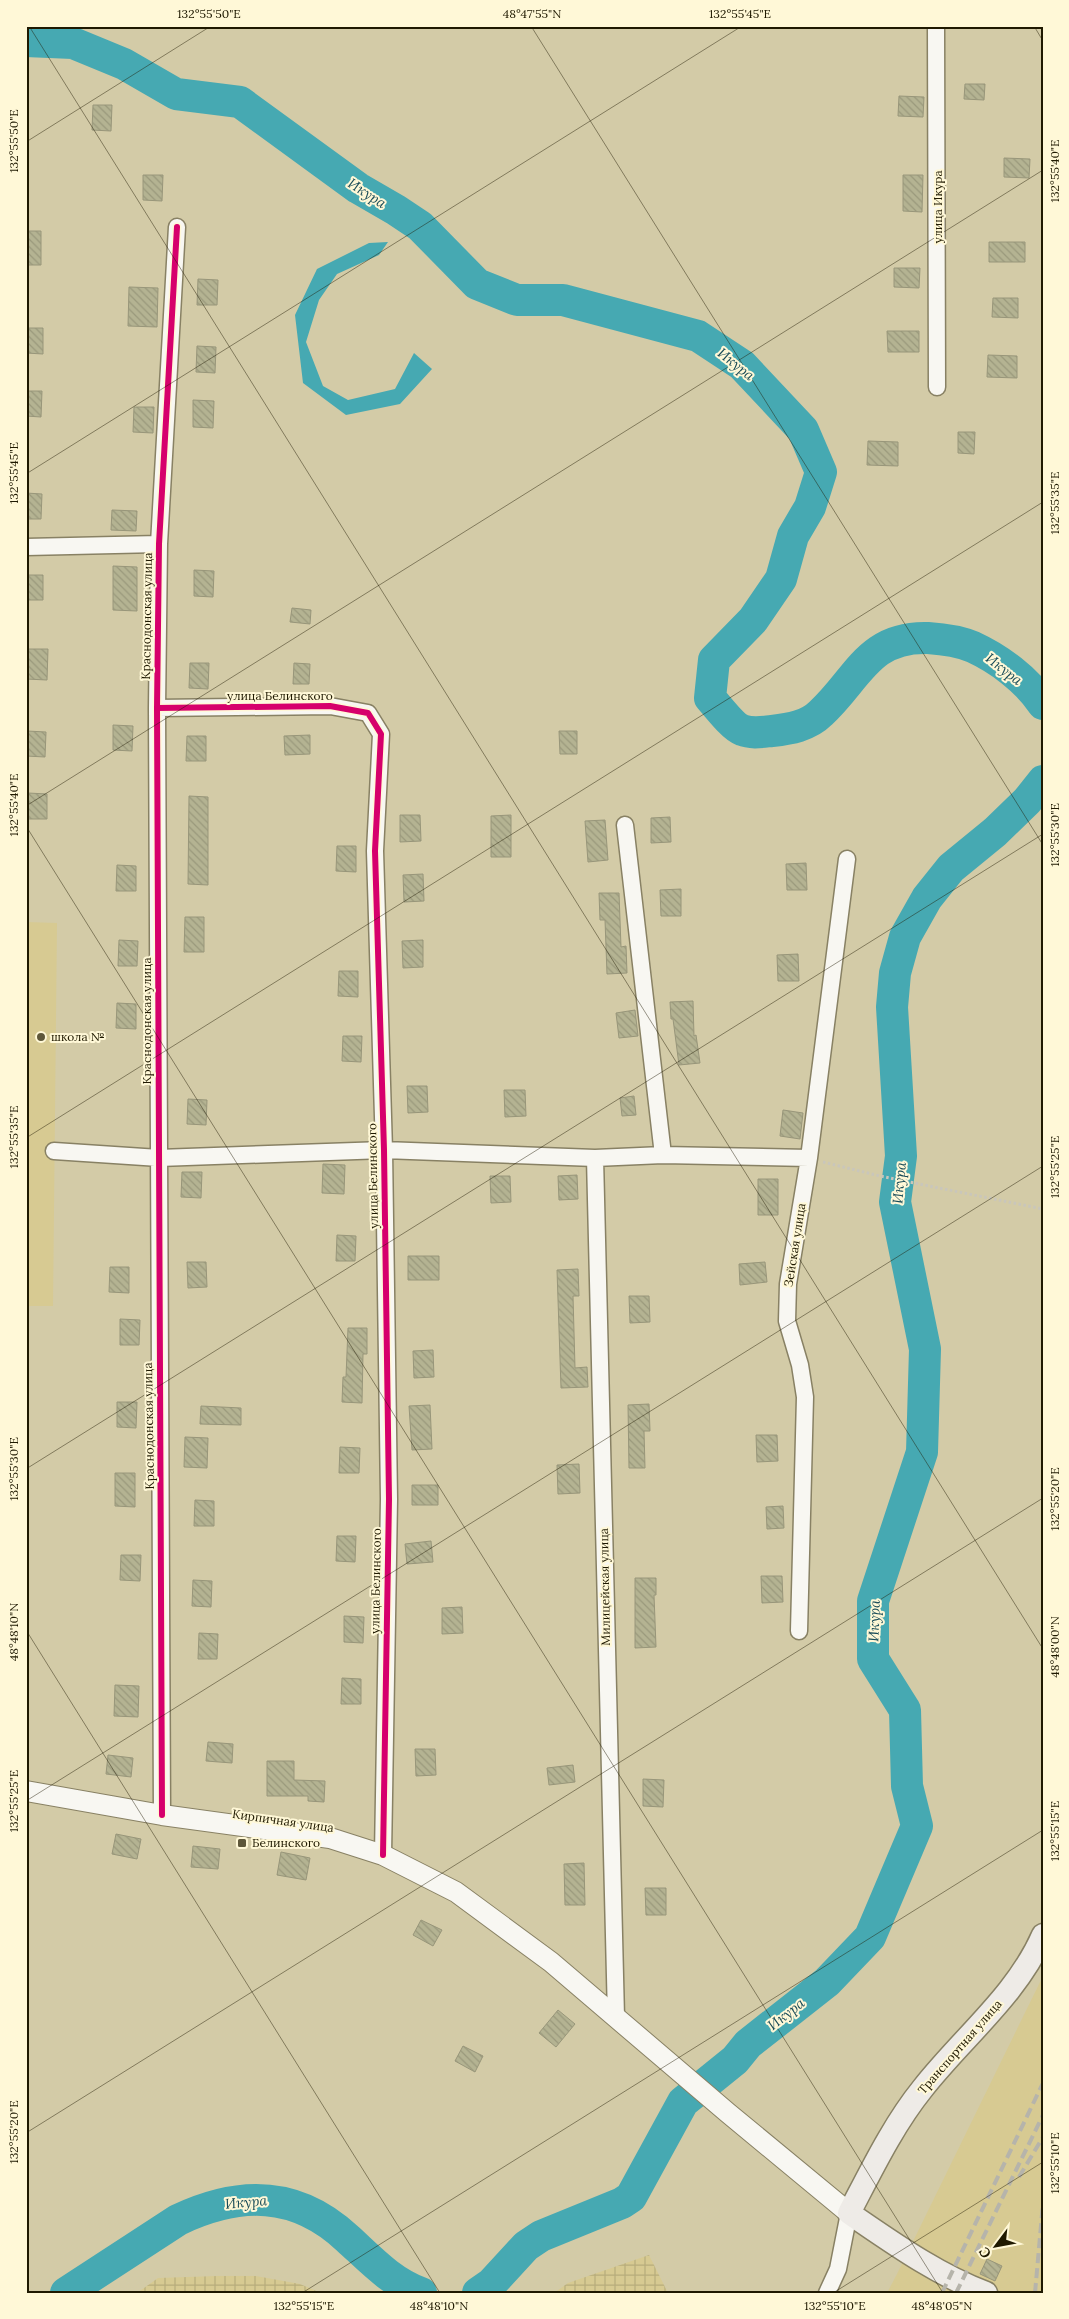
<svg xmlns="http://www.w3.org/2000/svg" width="1069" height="2319" font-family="Lora,serif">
  <defs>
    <pattern id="industrial-grid" width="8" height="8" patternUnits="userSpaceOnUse" patternTransform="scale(1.25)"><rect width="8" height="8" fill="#d7ca92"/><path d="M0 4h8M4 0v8" fill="none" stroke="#b8ad7c"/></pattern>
    <pattern id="building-back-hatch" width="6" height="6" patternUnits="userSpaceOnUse" patternTransform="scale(1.25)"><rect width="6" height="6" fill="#b4b392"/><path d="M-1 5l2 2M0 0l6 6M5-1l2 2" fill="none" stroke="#9a997c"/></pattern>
  </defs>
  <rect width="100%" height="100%" fill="#d3cba7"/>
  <path fill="#d7ca92" d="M 26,922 L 57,923 L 53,1306 L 26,1306 Z
    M 1043,1976 L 1043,2293 L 887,2293 L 897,2274 Z"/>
  <path fill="url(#industrial-grid)" d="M 649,2255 L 668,2293 L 554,2293 L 568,2283 Z
    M 217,2276 L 256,2276 L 300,2284 L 321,2293 L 137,2293 L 158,2278 Z"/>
  <path fill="#46a9b2" d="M 388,242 L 379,255 L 337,274 L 319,300 L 306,342 L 323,386 L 348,400 L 395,389 L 414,353 L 432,369 L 400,404 L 346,415 L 303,383 L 295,315 L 317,269 L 369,243 Z"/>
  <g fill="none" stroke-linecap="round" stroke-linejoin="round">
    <path stroke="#46a9b2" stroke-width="32" d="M 26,41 L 73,43 L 124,64 L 176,94 L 240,102 L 358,188 L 396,210 L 420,226 L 477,284 L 517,300 L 563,300 L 698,336 L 742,365 L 803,430 L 821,472 L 810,507 L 793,536 L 781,579 L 753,620 L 714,660 L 710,698 C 717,706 733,727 742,730 C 752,734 762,732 772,731 C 790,729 808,726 821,713 C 858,679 868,636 928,638 C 943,639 959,641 973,647 C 999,659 1026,679 1043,704
      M 66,2293 L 178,2220 C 239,2191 296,2190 348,2239 C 371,2260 391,2282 421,2293
      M 478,2293 L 491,2284 L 526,2246 L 541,2236 L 622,2203 L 631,2197 L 683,2102 L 735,2060 L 748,2044 L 827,1982 L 870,1937 L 917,1826 L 907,1786 L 905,1710 L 873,1659 L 873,1601 L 922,1452 L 925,1349 L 895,1202 L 901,1156 L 892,1007 L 895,973 L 905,937 L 927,898 L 951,868 L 995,832 L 1027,801 L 1043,781"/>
  </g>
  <path fill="url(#building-back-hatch)" stroke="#98967a" d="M 965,84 L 985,84 L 984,100 L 964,99 Z
    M 899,96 L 924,97 L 923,117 L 898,116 Z
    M 93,105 L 112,105 L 111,131 L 92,130 Z
    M 1004,158 L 1030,159 L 1029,178 L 1004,177 Z
    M 143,175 L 163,175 L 162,201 L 143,200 Z
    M 903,175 L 923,175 L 922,212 L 903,211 Z
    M 26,231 L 41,231 L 41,265 L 26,265 Z
    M 989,242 L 1025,242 L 1025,262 L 989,262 Z
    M 894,268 L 920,268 L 919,288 L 894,287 Z
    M 198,279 L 218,280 L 217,305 L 197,305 Z
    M 129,287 L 158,288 L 157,327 L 128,326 Z
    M 993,298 L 1018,298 L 1018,318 L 992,317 Z
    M 26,328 L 43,328 L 43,354 L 26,353 Z
    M 887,331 L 919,331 L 919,352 L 888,352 Z
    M 197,346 L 216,347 L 215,373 L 196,372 Z
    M 988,355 L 1017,356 L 1017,378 L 987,377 Z
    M 26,391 L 42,391 L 41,417 L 26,416 Z
    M 193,400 L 214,401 L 213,428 L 193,427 Z
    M 134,407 L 154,407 L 153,433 L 133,432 Z
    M 958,432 L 975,432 L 974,454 L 958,453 Z
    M 868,441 L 898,442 L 898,466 L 867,465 Z
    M 26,493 L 42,494 L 41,519 L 26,519 Z
    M 112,510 L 137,511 L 136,531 L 111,530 Z
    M 113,566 L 137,567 L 137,611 L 113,610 Z
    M 194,570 L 214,571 L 213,597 L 194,596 Z
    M 26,575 L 43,575 L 43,600 L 26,600 Z
    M 292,608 L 311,610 L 310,624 L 290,622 Z
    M 26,649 L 48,649 L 47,680 L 26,679 Z
    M 190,663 L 209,663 L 208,689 L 189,688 Z
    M 294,663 L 310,664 L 309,684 L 293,684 Z
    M 113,725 L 133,726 L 132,751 L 113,750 Z
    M 27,731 L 46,732 L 45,757 L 26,756 Z
    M 559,731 L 577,731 L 577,754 L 560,754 Z
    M 310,735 L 310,754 L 285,755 L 284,736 Z
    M 187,736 L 206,736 L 206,761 L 186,761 Z
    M 28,793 L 47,794 L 47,819 L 27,819 Z
    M 189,796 L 208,797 L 208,885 L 188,884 Z
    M 400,815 L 420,815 L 421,841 L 400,842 Z
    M 511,815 L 511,857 L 491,857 L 491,816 Z
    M 670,817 L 671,842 L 651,843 L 651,818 Z
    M 605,820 L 608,860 L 588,862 L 585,821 Z
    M 337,846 L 356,846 L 356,872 L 336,871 Z
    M 806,863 L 807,890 L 787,890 L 786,864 Z
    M 117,865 L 136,866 L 136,891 L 116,891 Z
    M 423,874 L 424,901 L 404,902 L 403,875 Z
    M 681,889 L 681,916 L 661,916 L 660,890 Z
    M 599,893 L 619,893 L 621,947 L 626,946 L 627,973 L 607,974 L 605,920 L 600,920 Z
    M 185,917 L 204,917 L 204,952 L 184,952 Z
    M 119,940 L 138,941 L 137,966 L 118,966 Z
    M 423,940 L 423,967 L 403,968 L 402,941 Z
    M 798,954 L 799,981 L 778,981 L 777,955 Z
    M 339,971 L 358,971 L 358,997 L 338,996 Z
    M 693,1001 L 694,1036 L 696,1035 L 700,1063 L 679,1065 L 673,1019 L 671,1019 L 670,1002 Z
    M 117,1003 L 136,1004 L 136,1029 L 116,1028 Z
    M 635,1010 L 638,1036 L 619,1038 L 616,1013 Z
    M 343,1036 L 362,1036 L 361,1062 L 342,1061 Z
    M 407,1086 L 427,1086 L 428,1112 L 408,1113 Z
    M 504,1090 L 525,1090 L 526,1116 L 505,1117 Z
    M 634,1096 L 636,1115 L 622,1116 L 620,1098 Z
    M 188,1099 L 207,1100 L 206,1125 L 187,1124 Z
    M 783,1110 L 803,1113 L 800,1139 L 780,1136 Z
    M 323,1164 L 345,1165 L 344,1194 L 322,1193 Z
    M 182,1172 L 202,1172 L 201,1198 L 181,1197 Z
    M 577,1175 L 578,1199 L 559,1200 L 558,1176 Z
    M 490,1176 L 510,1176 L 511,1202 L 491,1203 Z
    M 758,1179 L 778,1179 L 778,1215 L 758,1215 Z
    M 337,1235 L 356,1236 L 355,1261 L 336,1261 Z
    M 408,1256 L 439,1256 L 439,1280 L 408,1280 Z
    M 187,1262 L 206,1262 L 207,1287 L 188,1288 Z
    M 765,1262 L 767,1282 L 740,1285 L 739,1264 Z
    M 110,1267 L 129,1267 L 129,1293 L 109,1292 Z
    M 578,1269 L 579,1296 L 573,1296 L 575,1368 L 587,1367 L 588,1387 L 561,1388 L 557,1270 Z
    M 629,1296 L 649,1296 L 650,1322 L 630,1323 Z
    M 120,1319 L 140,1320 L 139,1345 L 120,1345 Z
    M 348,1328 L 367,1328 L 367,1354 L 363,1354 L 362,1403 L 342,1402 L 343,1377 L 346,1377 Z
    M 433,1350 L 434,1377 L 414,1378 L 413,1351 Z
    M 117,1402 L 137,1402 L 136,1428 L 117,1427 Z
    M 649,1404 L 650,1431 L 644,1431 L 645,1468 L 629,1468 L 628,1405 Z
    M 430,1405 L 432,1449 L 412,1450 L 409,1406 Z
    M 201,1406 L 241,1408 L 241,1425 L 200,1424 Z
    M 756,1435 L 777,1435 L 778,1461 L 757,1462 Z
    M 185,1437 L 208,1438 L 207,1468 L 184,1467 Z
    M 340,1447 L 360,1448 L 359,1473 L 339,1473 Z
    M 579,1464 L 580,1493 L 558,1494 L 557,1465 Z
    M 115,1473 L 135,1473 L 135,1507 L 115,1506 Z
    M 412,1485 L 438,1485 L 438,1505 L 412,1505 Z
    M 195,1500 L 214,1501 L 214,1526 L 194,1526 Z
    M 783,1506 L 784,1528 L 767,1529 L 766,1507 Z
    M 337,1536 L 356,1536 L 355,1562 L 336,1561 Z
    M 431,1541 L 433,1562 L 407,1564 L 405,1544 Z
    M 121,1555 L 141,1555 L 140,1581 L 120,1580 Z
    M 761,1576 L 782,1576 L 783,1602 L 762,1603 Z
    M 635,1578 L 656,1578 L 656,1595 L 654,1595 L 656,1647 L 635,1648 Z
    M 193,1580 L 212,1581 L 211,1607 L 192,1606 Z
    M 462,1607 L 463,1633 L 442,1634 L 442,1608 Z
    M 344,1616 L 364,1617 L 363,1643 L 344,1642 Z
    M 199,1633 L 218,1634 L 217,1659 L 198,1659 Z
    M 342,1678 L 361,1679 L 361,1704 L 341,1704 Z
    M 115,1685 L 139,1686 L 138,1717 L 114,1716 Z
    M 208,1742 L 233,1744 L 232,1763 L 206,1761 Z
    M 415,1749 L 435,1749 L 436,1775 L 416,1776 Z
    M 108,1755 L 133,1758 L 131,1777 L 106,1774 Z
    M 267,1761 L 294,1761 L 294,1780 L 325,1781 L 324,1802 L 308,1801 L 308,1796 L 267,1796 Z
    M 573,1765 L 575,1782 L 549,1785 L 547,1768 Z
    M 643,1779 L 664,1780 L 663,1807 L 643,1806 Z
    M 116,1834 L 141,1839 L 137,1859 L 112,1854 Z
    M 193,1846 L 220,1849 L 218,1869 L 191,1867 Z
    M 281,1852 L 310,1858 L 306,1880 L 277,1875 Z
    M 584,1863 L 585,1905 L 565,1905 L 564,1864 Z
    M 645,1888 L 666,1888 L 666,1915 L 646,1915 Z
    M 421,1920 L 442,1930 L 433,1946 L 413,1935 Z
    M 558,2010 L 575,2024 L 556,2047 L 539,2033 Z
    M 463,2046 L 483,2056 L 475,2072 L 455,2061 Z
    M 987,2259 L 1002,2266 L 995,2281 L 980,2274 Z"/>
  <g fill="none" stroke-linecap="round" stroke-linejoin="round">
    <defs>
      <path id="minor" d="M 936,26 L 937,387
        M 26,547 L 159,544
        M 157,708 L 330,706 L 368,713 L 381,734 L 375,851 L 384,1150 L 389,1499 L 383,1855
        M 625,825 L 663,1155
        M 54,1151 L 159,1158 L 384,1150 L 595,1158 L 663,1155 L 809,1158
        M 595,1158 L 616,2017
        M 799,1631 L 805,1397 L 800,1365 L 787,1321 L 788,1284 L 809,1158 L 847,859
        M 162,1815 L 157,708 L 159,544 L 177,227
        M 827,2293 L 838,2269 L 849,2213"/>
      <path id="tertiary" d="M 26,1791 L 162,1815 L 330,1838 L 383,1855 L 456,1892 L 551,1962 L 728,2113 L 849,2213"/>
      <path id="secondary" d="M 986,2293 C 936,2274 893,2243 849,2213 C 871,2171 893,2125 923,2088 C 963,2037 1017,1995 1043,1935"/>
    </defs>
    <use href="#minor" stroke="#888164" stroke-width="19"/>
    <use href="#tertiary" stroke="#888164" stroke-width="22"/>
    <use href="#secondary" stroke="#888164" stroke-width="25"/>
    <path stroke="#c9c6bb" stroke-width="3" stroke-dasharray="2.5 2.5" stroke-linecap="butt" d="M 823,1162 L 880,1176 L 1043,1209"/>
    <use href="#minor" stroke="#f8f7f2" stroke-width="16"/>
    <use href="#tertiary" stroke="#f8f7f2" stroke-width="20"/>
    <use href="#secondary" stroke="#eeebe7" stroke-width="22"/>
    <path stroke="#b6b4ab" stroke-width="4" stroke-dasharray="10 5" stroke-linecap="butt" d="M 1019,2177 L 1043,2137
      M 942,2293 L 1043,2083
      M 956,2293 L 1043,2115
      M 1035,2293 L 1043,2203"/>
    <defs>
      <path id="cycleway" d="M 157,708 L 330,706 L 368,713 L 381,734 L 375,851 L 384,1150 L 389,1499 L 383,1855
        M 162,1815 L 157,708 L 159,544 L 177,227"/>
    </defs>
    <use href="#cycleway" stroke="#fff8d7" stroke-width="9"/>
    <use href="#cycleway" stroke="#d6006c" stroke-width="6"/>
  </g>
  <path fill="none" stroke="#1f1900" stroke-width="1" stroke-opacity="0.45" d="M 29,26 L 1043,1649M 531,26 L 1043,845M 1034,26 L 1043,41M 26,142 L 211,26M 26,474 L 742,26M 26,806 L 1043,170M 26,826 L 943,2293M 26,1138 L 1043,502M 26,1469 L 1043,834M 26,1630 L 440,2293M 26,1801 L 1043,1166M 26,2133 L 1043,1498M 302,2293 L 1043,1830M 833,2293 L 1043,2162"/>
  <g fill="#5e573a" stroke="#fff8d7" stroke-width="2">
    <circle cx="41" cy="1037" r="5"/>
    <rect x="237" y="1838" width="10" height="10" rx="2.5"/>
  </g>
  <g text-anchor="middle" stroke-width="4" stroke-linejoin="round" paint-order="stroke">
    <g font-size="12" fill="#1f1900" stroke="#fff8d7">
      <text transform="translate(938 207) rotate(-90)" y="4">улица Икура</text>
      <text transform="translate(147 616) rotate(-89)" y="4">Краснодонская улица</text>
      <text x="280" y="700">улица Белинского</text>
      <text transform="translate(147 1021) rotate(-90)" y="4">Краснодонская улица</text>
      <text transform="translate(373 1176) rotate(-91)" y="4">улица Белинского</text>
      <text transform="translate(795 1245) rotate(-81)" y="4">Зейская улица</text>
      <text transform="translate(149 1426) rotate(-91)" y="4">Краснодонская улица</text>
      <text transform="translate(376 1581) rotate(-89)" y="4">улица Белинского</text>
      <text transform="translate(605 1587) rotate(-91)" y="4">Милицейская улица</text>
      <text transform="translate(283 1821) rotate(8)" y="4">Кирпичная улица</text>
      <text transform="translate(960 2047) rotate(-49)" y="4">Транспортная улица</text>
    </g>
    <g font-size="12" fill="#1f1900" stroke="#fff8d7" text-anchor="start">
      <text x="51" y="1041">школа №</text>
      <text x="252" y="1847">Белинского</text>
    </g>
    <g font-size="14" font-style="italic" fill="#174a57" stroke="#fff8d7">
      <text transform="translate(367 193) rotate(33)" y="5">Икура</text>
      <text transform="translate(736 364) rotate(39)" y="5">Икура</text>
      <text transform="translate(1004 669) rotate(38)" y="5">Икура</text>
      <text transform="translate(899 1183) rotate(-85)" y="5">Икура</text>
      <text transform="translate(874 1621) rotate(-88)" y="5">Икура</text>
      <text transform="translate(786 2014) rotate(-38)" y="5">Икура</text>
      <text transform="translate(246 2202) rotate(-5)" y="5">Икура</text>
    </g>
  </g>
  <rect width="1069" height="2319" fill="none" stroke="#fff8d7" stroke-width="55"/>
  <g transform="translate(996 2246) rotate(238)" stroke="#fff8d7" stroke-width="4" paint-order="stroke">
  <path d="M0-4L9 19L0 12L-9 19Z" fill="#1f1900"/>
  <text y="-8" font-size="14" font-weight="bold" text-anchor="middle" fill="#1f1900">С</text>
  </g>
  <rect x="28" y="28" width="1014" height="2264" fill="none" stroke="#1f1900" stroke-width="2"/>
  <g font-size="12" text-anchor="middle" fill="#1f1900">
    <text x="209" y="18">132°55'50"E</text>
    <text x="532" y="18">48°47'55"N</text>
    <text x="740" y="18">132°55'45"E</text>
    <text transform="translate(14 141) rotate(-90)" y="4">132°55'50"E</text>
    <text transform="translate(1055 171) rotate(-90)" y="4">132°55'40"E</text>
    <text transform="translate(14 473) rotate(-90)" y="4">132°55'45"E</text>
    <text transform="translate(1055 503) rotate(-90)" y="4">132°55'35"E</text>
    <text transform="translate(14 805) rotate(-90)" y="4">132°55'40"E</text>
    <text transform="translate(1055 835) rotate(-90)" y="4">132°55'30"E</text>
    <text transform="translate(14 1137) rotate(-90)" y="4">132°55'35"E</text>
    <text transform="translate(1055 1167) rotate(-90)" y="4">132°55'25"E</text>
    <text transform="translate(14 1469) rotate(-90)" y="4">132°55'30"E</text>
    <text transform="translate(1055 1499) rotate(-90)" y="4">132°55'20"E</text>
    <text transform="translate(14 1632) rotate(-90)" y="4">48°48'10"N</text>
    <text transform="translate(1055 1647) rotate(-90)" y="4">48°48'00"N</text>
    <text transform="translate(14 1801) rotate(-90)" y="4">132°55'25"E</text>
    <text transform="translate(1055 1831) rotate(-90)" y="4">132°55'15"E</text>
    <text transform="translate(14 2132) rotate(-90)" y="4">132°55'20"E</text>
    <text transform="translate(1055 2163) rotate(-90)" y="4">132°55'10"E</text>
    <text x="304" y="2310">132°55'15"E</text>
    <text x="439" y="2310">48°48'10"N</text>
    <text x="835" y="2310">132°55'10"E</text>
    <text x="942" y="2310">48°48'05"N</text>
  </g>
</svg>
